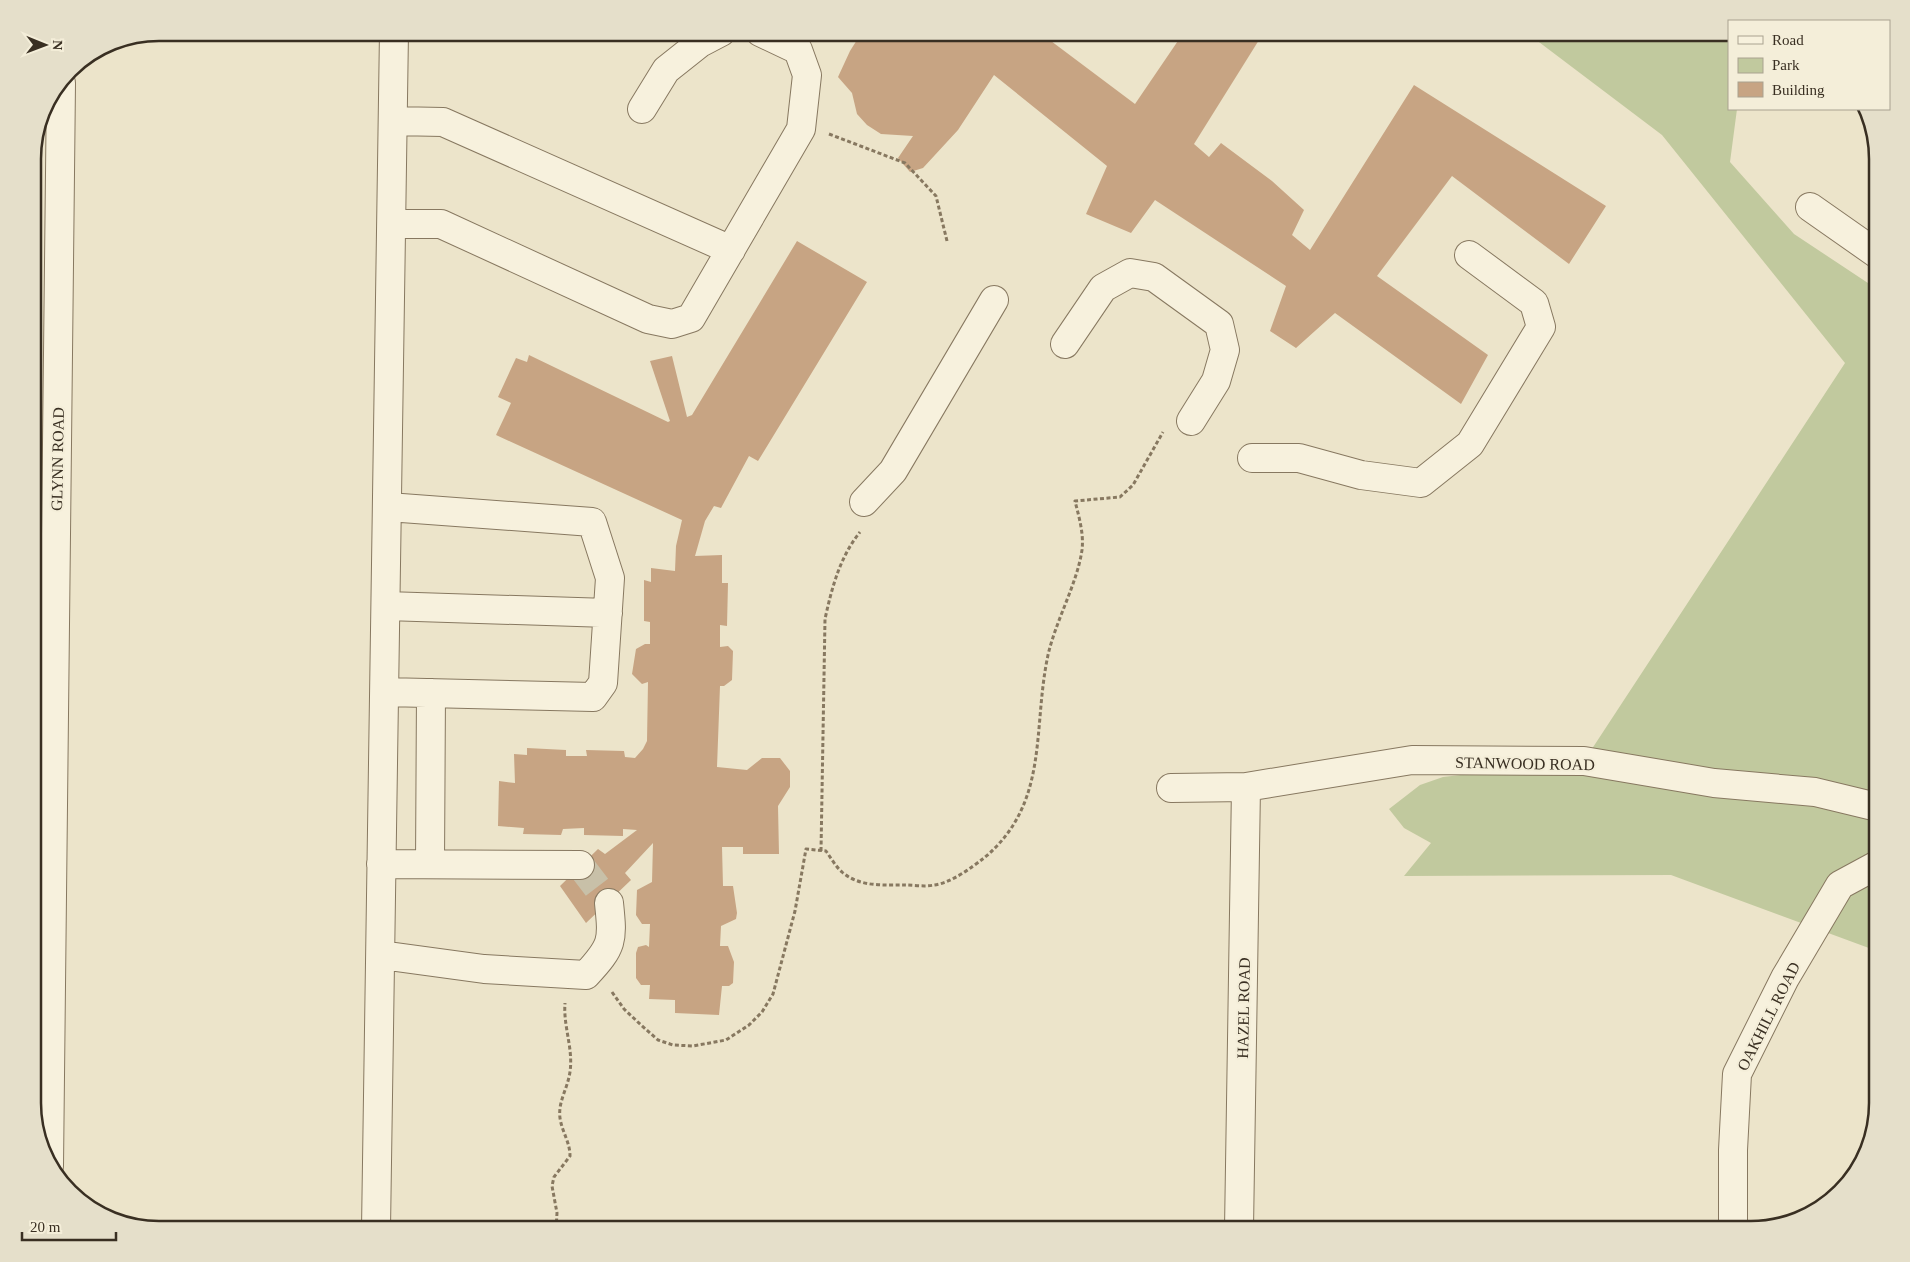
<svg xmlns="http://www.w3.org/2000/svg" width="1910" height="1262" font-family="'Times New Roman',serif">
  <rect width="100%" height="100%" fill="#ece4ca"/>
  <path fill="#c1c99e" d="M 1527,33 L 1729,33 L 1729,109 L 1737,109 L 1730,162 L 1794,234 L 1877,289 L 1877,951 L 1671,875 L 1404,876 L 1431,843 L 1404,828 L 1389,809 L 1420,785 L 1443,777 L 1584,761 L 1845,363 L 1662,135 Z"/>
  <path fill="#c7a483" d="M 862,32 L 1039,32 L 1135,104 L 1184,32 L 1264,32 L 1194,144 L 1209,157 L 1221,143 L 1272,181 L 1304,210 L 1292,235 L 1310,250 L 1414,85 L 1606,206 L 1569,264 L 1452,176 L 1377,276 L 1488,355 L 1461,404 L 1335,313 L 1296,348 L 1270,331 L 1286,286 L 1155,200 L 1131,233 L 1086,214 L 1107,166 L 994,75 L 958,130 L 923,168 L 910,172 L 898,158 L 913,136 L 881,134 L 867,125 L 857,114 L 852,93 L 838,77 L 850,51 Z
    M 797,241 L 867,282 L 758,461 L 749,456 L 721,508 L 714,506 L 705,521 L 695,556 L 722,555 L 722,583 L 728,583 L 727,626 L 720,625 L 720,647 L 728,646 L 733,651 L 732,680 L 724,686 L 720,686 L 717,767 L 747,770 L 762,758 L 780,758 L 790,771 L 790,787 L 778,806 L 779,854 L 743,854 L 743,847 L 722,847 L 723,886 L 733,886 L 737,913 L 736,919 L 721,926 L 720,946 L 728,946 L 734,962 L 733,983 L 729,986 L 722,986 L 719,1015 L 675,1013 L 675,1000 L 649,999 L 650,985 L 641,985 L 636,978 L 636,953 L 638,947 L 646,945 L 649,947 L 650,924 L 642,924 L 636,915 L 637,890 L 652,882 L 653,843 L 625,873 L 631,880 L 586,923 L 560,886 L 598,849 L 605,854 L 637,830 L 623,829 L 623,836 L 584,835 L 584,828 L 563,829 L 561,835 L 523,834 L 524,828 L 498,826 L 499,781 L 515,783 L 514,754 L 527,755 L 527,748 L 566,750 L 566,756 L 587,756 L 586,750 L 624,751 L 625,757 L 635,758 L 643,749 L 647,741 L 648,682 L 642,684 L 632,674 L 636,649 L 645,644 L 650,644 L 650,622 L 644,621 L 644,580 L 651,582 L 651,568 L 675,571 L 676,546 L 682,520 L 496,435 L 511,403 L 498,397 L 516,358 L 527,362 L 529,355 L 668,422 L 670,421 L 650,361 L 672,356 L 687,417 L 692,415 Z"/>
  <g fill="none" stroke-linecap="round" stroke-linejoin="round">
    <path stroke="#c8c0a8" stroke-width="28" stroke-dasharray="28 14" stroke-linecap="butt" d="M 580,865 L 609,903"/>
    <defs>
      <path id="minor" d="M 642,109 L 666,70 L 700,43 L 721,32
        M 393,121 L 443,122 L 731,250
        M 1810,207 L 1877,254
        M 392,224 L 441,224 L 648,319 L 672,324 L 691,318 L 801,129 L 807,75 L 798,50 L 760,32
        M 1065,344 L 1103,288 L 1130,273 L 1154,277 L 1219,324 L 1225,350 L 1216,381 L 1191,421
        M 1252,458 L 1299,458 L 1361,475 L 1421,483 L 1470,444 L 1541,327 L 1534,303 L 1469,255
        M 864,502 L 893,471 L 994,300
        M 386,606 L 608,613
        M 385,692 L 593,697 L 603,683 L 610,578 L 592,522 L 388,507
        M 1171,788 L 1246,787 L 1412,760 L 1584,761 L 1714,783 L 1815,792 L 1877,807
        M 381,864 L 580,865
        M 430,864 L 431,693
        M 381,955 L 484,969 L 586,975 C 613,946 613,941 609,903
        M 49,1166 L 61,83
        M 376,1229 L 394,32
        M 1239,1229 L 1246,787
        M 1733,1229 L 1733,1150 L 1737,1074 L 1785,978 L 1840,885 L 1877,865"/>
    </defs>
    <use href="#minor" stroke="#877860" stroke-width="30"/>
    <path stroke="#877860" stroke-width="3" stroke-dasharray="4 2.5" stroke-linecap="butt" d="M 829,134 L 905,163 L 936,196 L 947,241
      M 821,851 L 825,619 C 832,587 840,557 860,532
      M 612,992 L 624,1009 L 641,1025 L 658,1040 L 673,1045 L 693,1046 L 726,1040 L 749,1025 L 762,1012 L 773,994 L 795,911 L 806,849 L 826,851 C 831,858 836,867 842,872 C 859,887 883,885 904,885 C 913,885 925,887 934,885 C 951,883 971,868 984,858 C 1050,803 1032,730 1048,655 C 1056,620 1077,584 1082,550 C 1084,534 1079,517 1075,501 L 1120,497 L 1133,485 L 1163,432
      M 556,1229 L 557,1213 L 552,1186 L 554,1177 L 570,1156 C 570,1142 562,1132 560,1118 C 558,1103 566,1091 569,1077 C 575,1052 563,1028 565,1003"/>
    <use href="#minor" stroke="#f7f1dd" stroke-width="28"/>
  </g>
  <g text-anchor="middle" stroke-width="4.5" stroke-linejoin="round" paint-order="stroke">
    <g font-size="16" fill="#392f22" stroke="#f4eed9">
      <text transform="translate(57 459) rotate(-89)" y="6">GLYNN ROAD</text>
      <text transform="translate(1525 763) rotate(1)" y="6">STANWOOD ROAD</text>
      <text transform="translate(1243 1008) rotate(-89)" y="6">HAZEL ROAD</text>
      <text transform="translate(1768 1016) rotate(-63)" y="6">OAKHILL ROAD</text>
    </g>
  </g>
  <path d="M0 0H1910V1262H0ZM159 41H1751A118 118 0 0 1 1869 159V1103A118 118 0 0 1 1751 1221H159A118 118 0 0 1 41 1103V159A118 118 0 0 1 159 41Z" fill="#e5dfca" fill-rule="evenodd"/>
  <path fill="none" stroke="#392f22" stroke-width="2.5" d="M159 41H1751A118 118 0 0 1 1869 159V1103A118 118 0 0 1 1751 1221H159A118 118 0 0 1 41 1103V159A118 118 0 0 1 159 41Z"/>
  <rect x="1728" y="20" width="162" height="90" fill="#f4eed9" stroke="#a9a290"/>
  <rect x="1738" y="36" width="25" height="8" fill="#f7f1dd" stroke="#a9a290"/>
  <text x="1772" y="45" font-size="15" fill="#392f22">Road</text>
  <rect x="1738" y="58" width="25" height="15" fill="#c1c99e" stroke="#a9a290"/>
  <text x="1772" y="70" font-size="15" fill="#392f22">Park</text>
  <rect x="1738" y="82" width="25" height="15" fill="#c7a483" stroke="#a9a290"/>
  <text x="1772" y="95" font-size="15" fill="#392f22">Building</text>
  <g transform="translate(45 45) rotate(91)" stroke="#f4eed9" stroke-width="4" paint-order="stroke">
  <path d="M0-4L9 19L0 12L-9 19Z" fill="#392f22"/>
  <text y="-8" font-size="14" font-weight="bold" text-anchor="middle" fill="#392f22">N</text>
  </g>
  <path d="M22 1232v8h94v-8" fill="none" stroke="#392f22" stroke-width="2.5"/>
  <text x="30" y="1232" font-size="15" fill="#392f22" stroke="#f4eed9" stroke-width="4" paint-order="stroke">20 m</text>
</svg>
